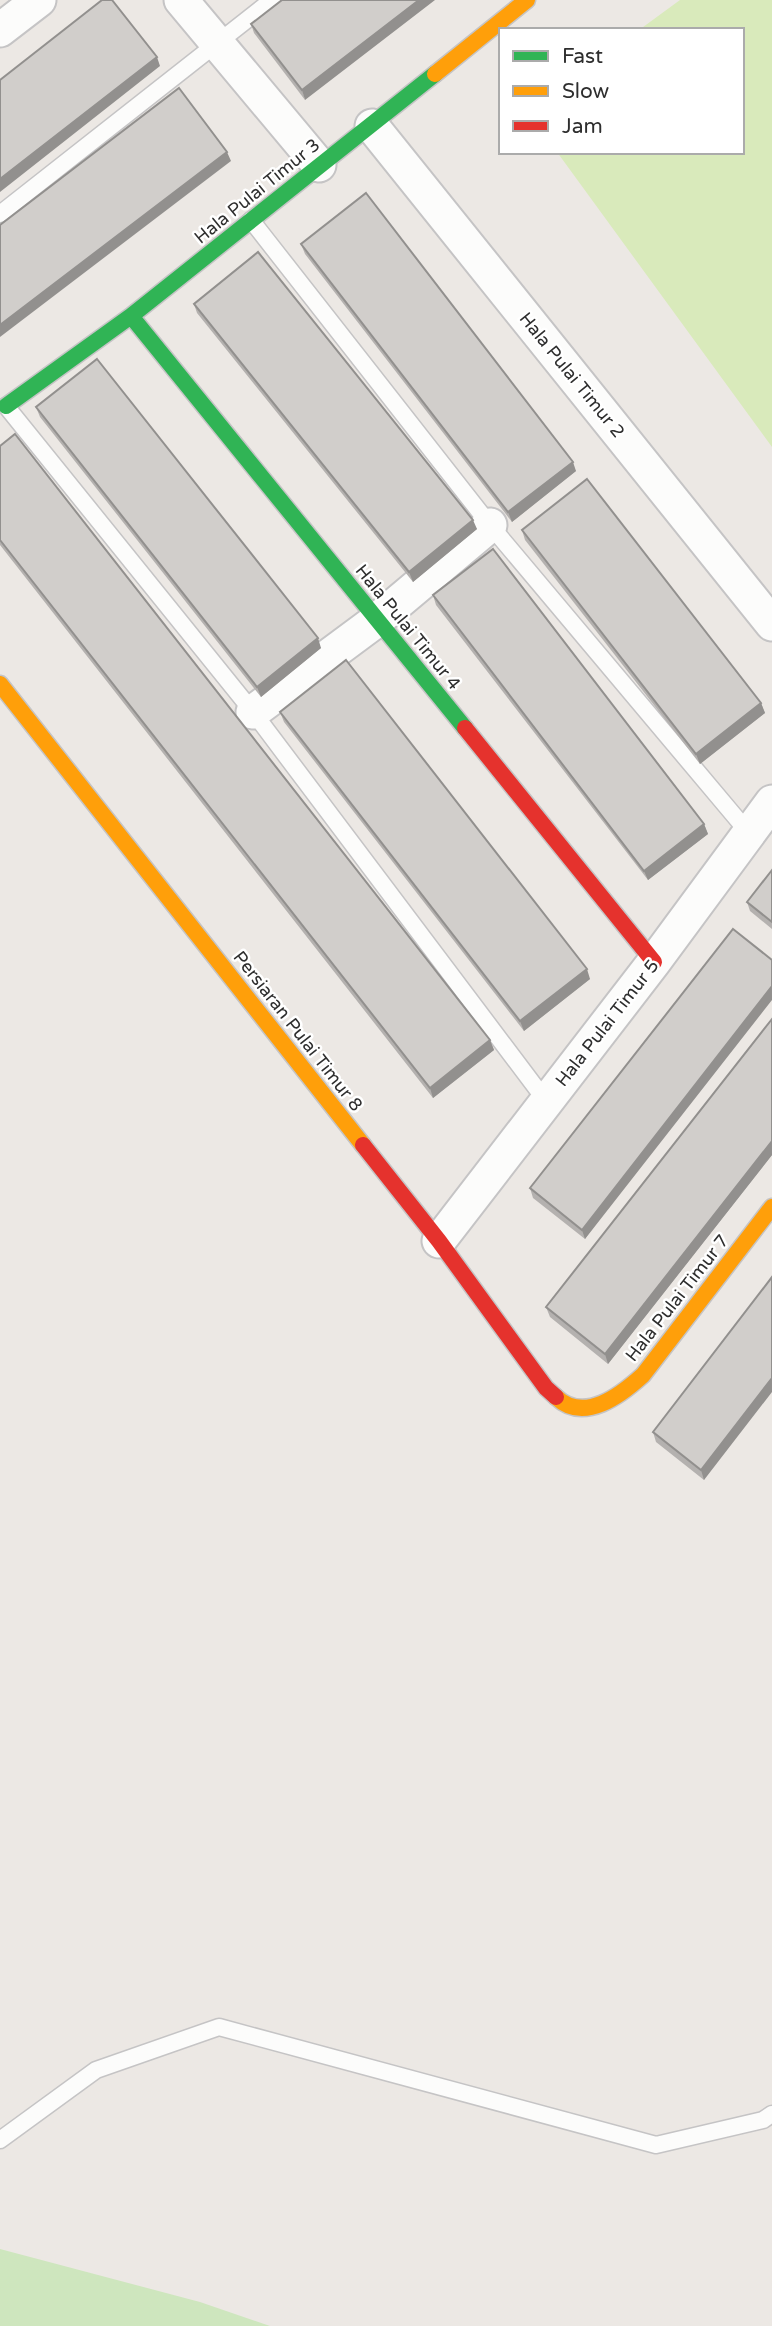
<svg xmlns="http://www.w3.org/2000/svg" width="772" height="2326" font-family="'Varela Round',sans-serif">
  <rect width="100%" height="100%" fill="#ece8e4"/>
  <path fill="#cee6be" d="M 0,2249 L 200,2302 L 270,2326 L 0,2326 Z"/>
  <path fill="#d9eabb" d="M 680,0 L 772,0 L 772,447 L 557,152 L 742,152 L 742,30 L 639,30 Z"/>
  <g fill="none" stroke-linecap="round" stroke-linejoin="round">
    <defs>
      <path id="lane" d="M 0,214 L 272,0
        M 251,220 L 490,525 L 748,832
        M 6,406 L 253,712 L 546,1101
        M 0,2140 L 96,2070 L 219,2027 L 656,2145 L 763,2120 L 772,2114"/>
      <path id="street" d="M 181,0 L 319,165
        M 0,30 L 39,0
        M 372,126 L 772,624
        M 253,712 L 377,620 L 490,525
        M 439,1241 L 654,962 L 772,802"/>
      <path id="fast" d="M 131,316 L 465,728
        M 6,406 L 131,316 L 435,74"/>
      <path id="slow" d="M 435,74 L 527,0
        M 0,684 L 363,1145
        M 556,1397 C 584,1424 621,1395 643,1375 L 772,1207"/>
      <path id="jam" d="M 465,728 L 654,962
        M 363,1145 L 439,1241 L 546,1388 L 556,1397"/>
    </defs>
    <use href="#lane" stroke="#c5c4c5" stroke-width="19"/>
    <use href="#street" stroke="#c5c4c5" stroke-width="37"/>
    <use href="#fast" stroke="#c5c4c5" stroke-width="19"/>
    <use href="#slow" stroke="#c5c4c5" stroke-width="19"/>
    <use href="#jam" stroke="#c5c4c5" stroke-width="19"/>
    <use href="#lane" stroke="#fcfcfb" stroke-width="16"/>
    <use href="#street" stroke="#fcfcfb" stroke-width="33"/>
    <use href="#fast" stroke="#30b455" stroke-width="16"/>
    <use href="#slow" stroke="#ff9f0a" stroke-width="16"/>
    <use href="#jam" stroke="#e5322d" stroke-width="16"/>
  </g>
  <path fill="#b4b1af" d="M 282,0 L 305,100 L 254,33 L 251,24 Z
    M 301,244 L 576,471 L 512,522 L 305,254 Z
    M 194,304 L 477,529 L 413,582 L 197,313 Z
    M 36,407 L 321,648 L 261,697 L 40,417 Z
    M 0,446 L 490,1040 L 494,1050 L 433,1098 L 0,545 Z
    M 522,530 L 761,703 L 765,713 L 700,764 L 525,540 Z
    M 433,595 L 704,824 L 708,834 L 648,880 L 436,605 Z
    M 280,712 L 590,979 L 524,1031 L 284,722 Z
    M 772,870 L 772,929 L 750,911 L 747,902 Z
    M 772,960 L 585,1239 L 533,1198 L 530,1188 Z
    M 772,1019 L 772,1155 L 608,1364 L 550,1317 L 546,1307 Z
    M 772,1277 L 704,1480 L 656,1442 L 653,1432 Z"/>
  <path fill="#92908e" d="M 419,0 L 435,0 L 305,100 L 302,90 Z
    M 157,57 L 160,66 L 0,192 L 0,179 Z
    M 227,152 L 231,161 L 0,337 L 0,325 Z
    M 573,462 L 576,471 L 512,522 L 508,512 Z
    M 473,520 L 477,529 L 413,582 L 409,572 Z
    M 318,638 L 321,648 L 261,697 L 257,687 Z
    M 761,703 L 765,713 L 700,764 L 696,754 Z
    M 704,824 L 708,834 L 648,880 L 644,871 Z
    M 587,969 L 590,979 L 524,1031 L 520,1021 Z
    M 772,986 L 772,1000 L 585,1239 L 582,1230 Z
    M 490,1040 L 494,1050 L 433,1098 L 430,1088 Z
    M 772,1141 L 772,1155 L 608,1364 L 605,1354 Z
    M 772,1378 L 772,1392 L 704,1480 L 701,1470 Z"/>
  <path fill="#d1cecb" stroke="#92908e" stroke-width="2" d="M 102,0 L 112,0 L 157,57 L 0,179 L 0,80 Z
    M 282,0 L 419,0 L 302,90 L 251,24 Z
    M 179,88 L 227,152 L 0,325 L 0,225 Z
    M 366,193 L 573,462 L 508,512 L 301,244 Z
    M 258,252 L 473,520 L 409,572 L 194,304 Z
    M 97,359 L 318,638 L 257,687 L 36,407 Z
    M 15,434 L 490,1040 L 430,1088 L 0,540 L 0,446 Z
    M 587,479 L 761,703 L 696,754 L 522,530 Z
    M 493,549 L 704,824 L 644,871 L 433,595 Z
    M 346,660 L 587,969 L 520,1021 L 280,712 Z
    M 772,870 L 772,922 L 747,902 Z
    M 733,929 L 772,960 L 772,986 L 582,1230 L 530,1188 Z
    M 772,1019 L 772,1141 L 605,1354 L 546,1307 Z
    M 772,1277 L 772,1378 L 701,1470 L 653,1432 Z"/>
  <g text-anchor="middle" stroke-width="5" stroke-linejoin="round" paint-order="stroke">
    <g font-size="18" fill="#2e2e2e" stroke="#fff">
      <text transform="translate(257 191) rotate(-39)" y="6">Hala Pulai Timur 3</text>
      <text transform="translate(572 375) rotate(51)" y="6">Hala Pulai Timur 2</text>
      <text transform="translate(408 627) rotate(51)" y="6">Hala Pulai Timur 4</text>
      <text transform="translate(607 1023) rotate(-52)" y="6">Hala Pulai Timur 5</text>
      <text transform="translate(298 1031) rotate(52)" y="6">Persiaran Pulai Timur 8</text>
      <text transform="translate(677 1298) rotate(-52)" y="6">Hala Pulai Timur 7</text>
    </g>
  </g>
  <rect x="499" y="28" width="245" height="126" fill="#ffffff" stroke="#ababab" stroke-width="2"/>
  <rect x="513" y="51" width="35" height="10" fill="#30b455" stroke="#ababab" stroke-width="2"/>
  <text x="562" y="63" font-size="21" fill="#2e2e2e">Fast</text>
  <rect x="513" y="86" width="35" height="10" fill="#ff9f0a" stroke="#ababab" stroke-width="2"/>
  <text x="562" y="98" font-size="21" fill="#2e2e2e">Slow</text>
  <rect x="513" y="121" width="35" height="10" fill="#e5322d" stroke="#ababab" stroke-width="2"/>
  <text x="562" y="133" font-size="21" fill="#2e2e2e">Jam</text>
</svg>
